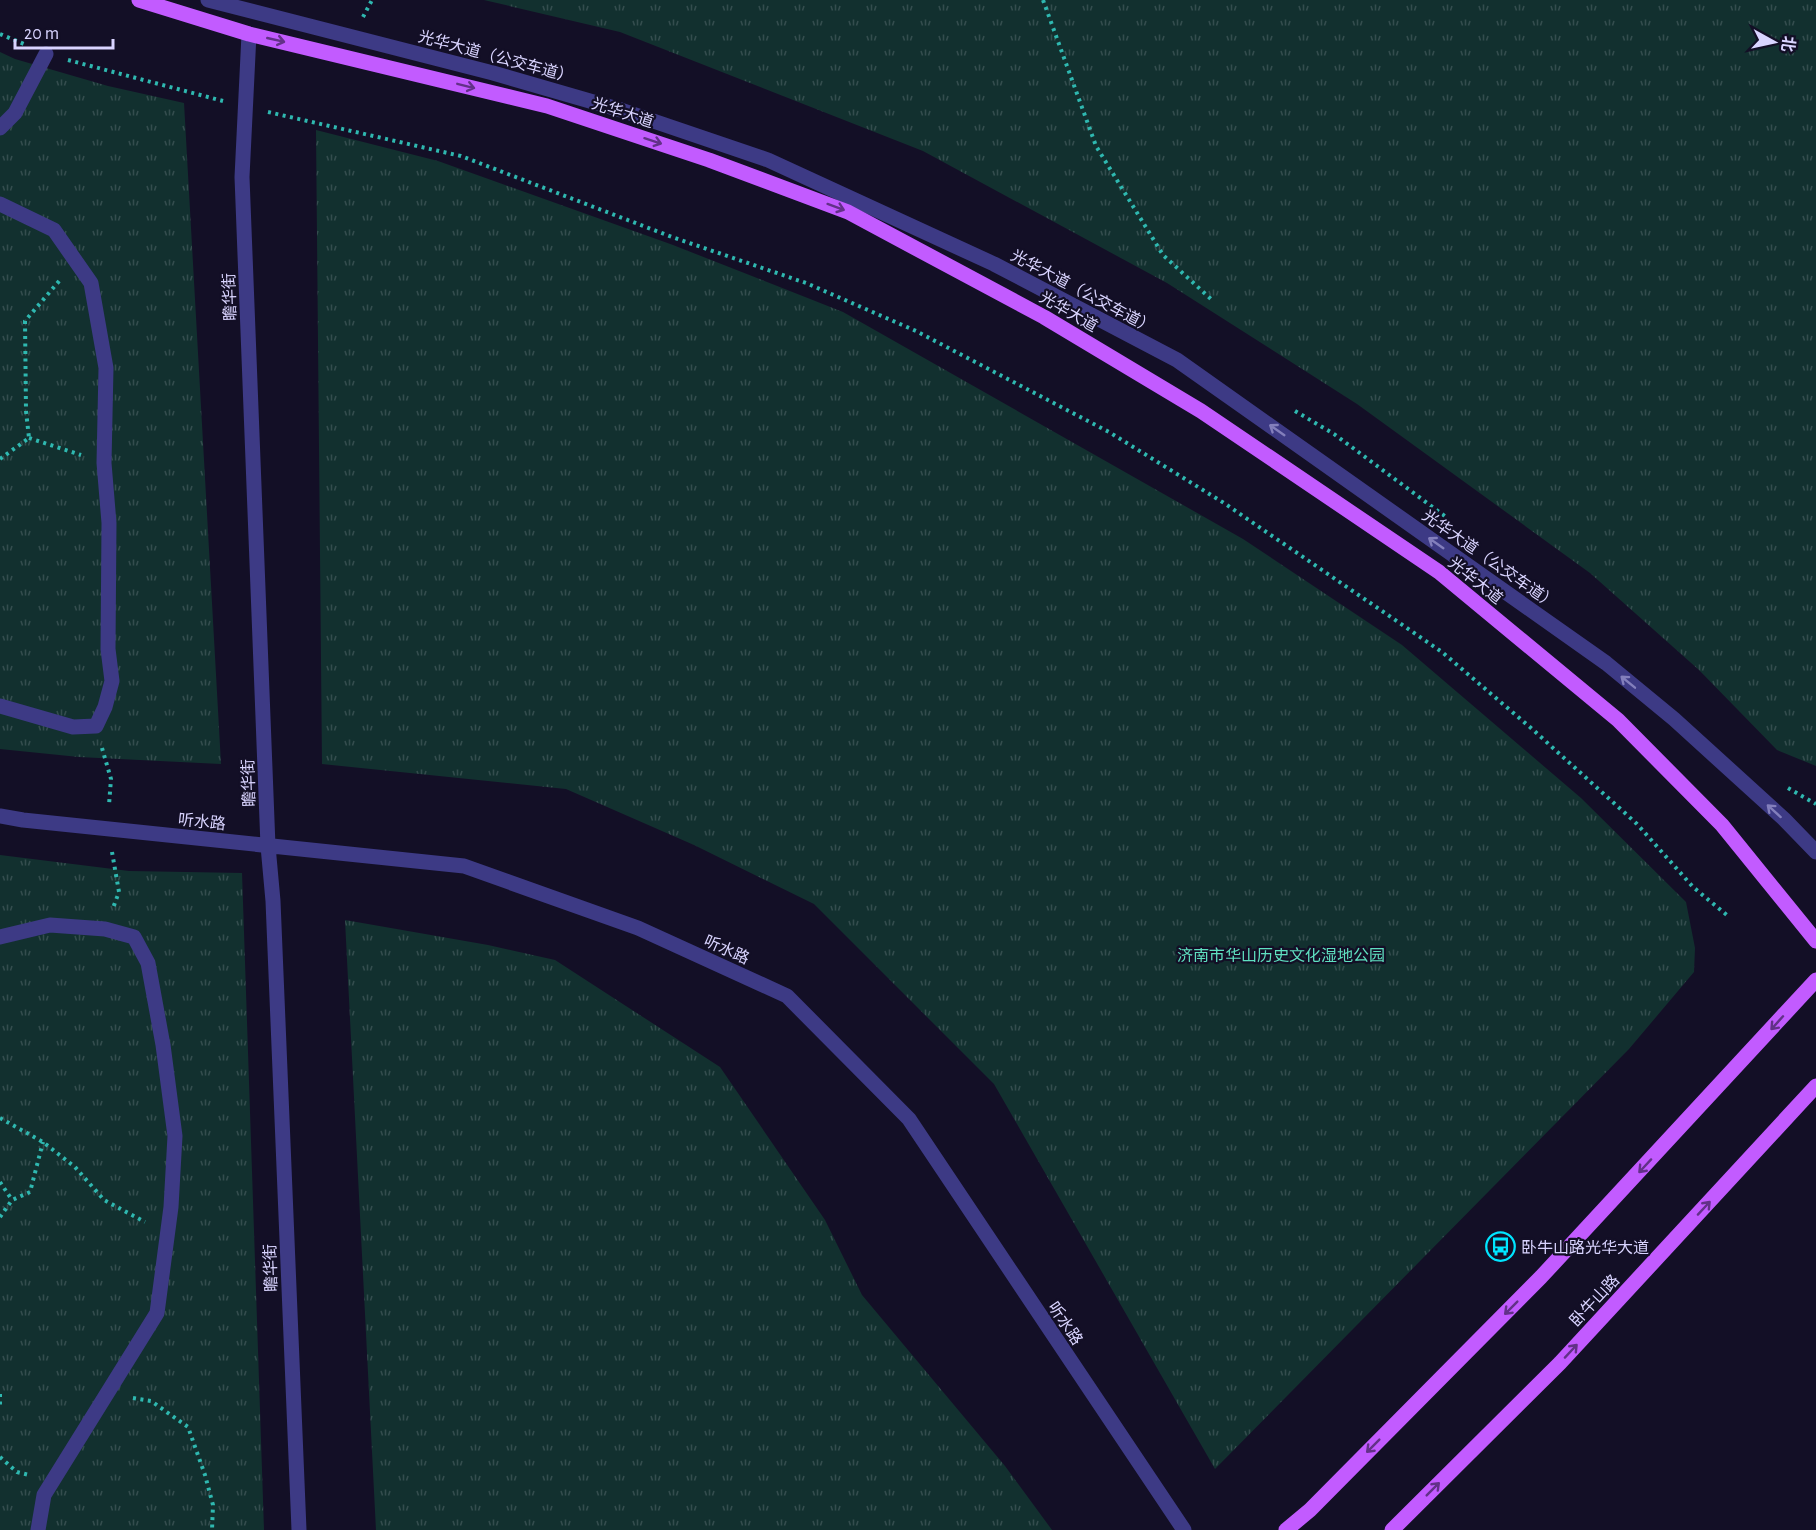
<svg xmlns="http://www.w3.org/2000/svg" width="1816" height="1530" font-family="'Alegreya Sans','Noto Sans SC',sans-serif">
  <defs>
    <pattern id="park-tufts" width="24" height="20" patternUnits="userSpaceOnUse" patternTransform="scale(1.5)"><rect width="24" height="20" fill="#12302f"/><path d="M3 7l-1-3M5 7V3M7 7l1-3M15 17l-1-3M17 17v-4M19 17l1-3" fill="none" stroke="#344d4e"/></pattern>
  </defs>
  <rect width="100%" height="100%" fill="#130f26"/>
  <path fill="url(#park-tufts)" d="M 484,0 L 1816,0 L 1816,766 L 1777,750 L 1699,670 L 1590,573 L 1357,404 L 1167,283 L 923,151 L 620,32 Z
    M 0,52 L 15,59 L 108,86 L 184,103 L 221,764 L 79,757 L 0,749 Z
    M 316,130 L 438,161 L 673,245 L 843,312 L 1243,539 L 1402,645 L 1581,798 L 1686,902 L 1695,948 L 1694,972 L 1629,1049 L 1215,1469 L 994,1084 L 814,904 L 694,845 L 566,789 L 322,764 Z
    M 0,855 L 129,871 L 242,873 L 264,1530 L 0,1530 Z
    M 345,920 L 488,945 L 555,960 L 720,1067 L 825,1220 L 862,1295 L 1005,1466 L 1052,1530 L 376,1530 Z"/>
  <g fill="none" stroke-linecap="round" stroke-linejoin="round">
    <path stroke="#2fb8b0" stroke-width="4" stroke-dasharray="3 4.5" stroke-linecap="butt" d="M 1043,0 L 1096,146 L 1163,255 L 1212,300
      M 363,17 L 372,0
      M 0,34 L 24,44
      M 68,60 L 223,101
      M 268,112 L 461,156 L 672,237 L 806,283 L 916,331 L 1109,432 L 1224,503 L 1442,652 L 1531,728 L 1637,824 L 1693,887 L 1728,916
      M 1295,411 L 1334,434 L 1446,517
      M 29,438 L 81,455
      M 0,459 L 29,438 L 26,411 L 25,321 L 60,280
      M 102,748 L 111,779 L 109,805
      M 1788,788 L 1816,804
      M 112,852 L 119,892 L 113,908
      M 0,1118 L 43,1142 L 75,1167 L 104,1200 L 145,1222
      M 0,1182 L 12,1200
      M 0,1217 L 12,1200 L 30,1192 L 43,1142
      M 0,1394 L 0,1409
      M 133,1398 L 151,1401 L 188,1427 L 205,1475 L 213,1505 L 212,1530
      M 0,1457 L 17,1472 L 29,1475"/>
    <path stroke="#3d3a85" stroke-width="15" d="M 208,0 L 493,73 L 621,110 L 768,160 L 994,264 L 1177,360 L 1606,663 L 1674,719 L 1784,819 L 1816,852
      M 249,34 L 242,177 L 268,846 L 273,901 L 299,1530
      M 0,128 L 15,113 L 46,54
      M 0,204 L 54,230 L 91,283 L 106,368 L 104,463 L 109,523 L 108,649 L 112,681 L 105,707 L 96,726 L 73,727 L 0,706
      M 0,816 L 23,820 L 464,866 L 638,928 L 787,996 L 909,1119 L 1184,1530
      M 0,937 L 50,925 L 105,929 L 134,937 L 148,963 L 163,1045 L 175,1136 L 171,1207 L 157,1313 L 44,1495 L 38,1530"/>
    <path stroke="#c25bff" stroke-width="15" d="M 139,0 L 249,34 L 547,106 L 709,160 L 848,212 L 1044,317 L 1201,411 L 1439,572 L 1618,720 L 1722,825 L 1816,941
      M 1286,1530 L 1310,1510 L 1541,1277 L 1816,980
      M 1392,1530 L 1560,1363 L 1816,1086"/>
  </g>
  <defs><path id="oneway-shaft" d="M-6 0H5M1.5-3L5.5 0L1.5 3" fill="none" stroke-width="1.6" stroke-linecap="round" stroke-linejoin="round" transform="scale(1.5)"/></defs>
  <g stroke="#623188">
    <use href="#oneway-shaft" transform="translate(276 40) rotate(13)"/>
    <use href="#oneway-shaft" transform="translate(466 86) rotate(14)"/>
    <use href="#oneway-shaft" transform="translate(653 141) rotate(18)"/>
    <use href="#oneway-shaft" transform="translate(836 207) rotate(20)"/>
    <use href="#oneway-shaft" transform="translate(1777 1023) rotate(132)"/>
    <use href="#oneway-shaft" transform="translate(1645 1166) rotate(133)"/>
    <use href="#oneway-shaft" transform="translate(1704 1208) rotate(-47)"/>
    <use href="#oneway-shaft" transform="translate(1511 1308) rotate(135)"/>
    <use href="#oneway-shaft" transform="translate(1571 1351) rotate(-47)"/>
    <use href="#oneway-shaft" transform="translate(1373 1446) rotate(135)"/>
    <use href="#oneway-shaft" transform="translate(1433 1489) rotate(-45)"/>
  </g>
  <g stroke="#837fbc">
    <use href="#oneway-shaft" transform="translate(1277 430) rotate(-145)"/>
    <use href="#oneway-shaft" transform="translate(1436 543) rotate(-145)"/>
    <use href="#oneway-shaft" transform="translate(1628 682) rotate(-141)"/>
    <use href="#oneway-shaft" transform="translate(1774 811) rotate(-138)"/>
  </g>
  <defs>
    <symbol id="bus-ring" viewBox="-11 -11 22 22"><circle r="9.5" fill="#130f26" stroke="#00e5ff" stroke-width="1.5"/><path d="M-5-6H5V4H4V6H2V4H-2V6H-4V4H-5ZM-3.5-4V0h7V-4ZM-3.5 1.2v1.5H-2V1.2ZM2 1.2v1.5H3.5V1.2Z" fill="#00e5ff"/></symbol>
  </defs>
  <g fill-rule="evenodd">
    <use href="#bus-ring" x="1484" y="1230" width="33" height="33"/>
  </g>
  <g text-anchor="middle" stroke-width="4.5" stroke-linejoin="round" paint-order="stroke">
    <g font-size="16" fill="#d9d4ff" stroke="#130f26">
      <text transform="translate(496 56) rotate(15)" y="6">光华大道（公交车道）</text>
      <text transform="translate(623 112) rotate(18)" y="6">光华大道</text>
      <text transform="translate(1083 291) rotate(28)" y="6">光华大道（公交车道）</text>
      <text transform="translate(229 297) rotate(-92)" y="6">瞻华街</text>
      <text transform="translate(1069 311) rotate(30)" y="6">光华大道</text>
      <text transform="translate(1490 559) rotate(35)" y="6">光华大道（公交车道）</text>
      <text transform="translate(1476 580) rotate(39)" y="6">光华大道</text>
      <text transform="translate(248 783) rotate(-92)" y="6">瞻华街</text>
      <text transform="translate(202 821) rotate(6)" y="6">听水路</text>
      <text transform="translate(727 949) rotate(24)" y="6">听水路</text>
      <text transform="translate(270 1268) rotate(-92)" y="6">瞻华街</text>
      <text transform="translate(1594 1300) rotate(-47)" y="6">卧牛山路</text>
      <text transform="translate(1066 1323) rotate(56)" y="6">听水路</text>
    </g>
    <g font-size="16" fill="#5fe0c0" stroke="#130f26">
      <text x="1281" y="961">济南市华山历史文化湿地公园</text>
    </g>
    <g font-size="16" fill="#d9d4ff" stroke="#130f26" text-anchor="start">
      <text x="1521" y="1253">卧牛山路光华大道</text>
    </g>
  </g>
  <g transform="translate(1774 42) rotate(98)" stroke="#130f26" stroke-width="4.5" paint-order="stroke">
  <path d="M0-4.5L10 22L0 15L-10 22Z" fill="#d9d4ff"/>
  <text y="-9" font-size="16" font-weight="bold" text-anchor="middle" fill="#d9d4ff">北</text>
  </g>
  <path d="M15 39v9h98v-9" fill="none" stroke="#d9d4ff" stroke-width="3"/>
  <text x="24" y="39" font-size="18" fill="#d9d4ff" stroke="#130f26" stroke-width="4.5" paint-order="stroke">20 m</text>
</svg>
